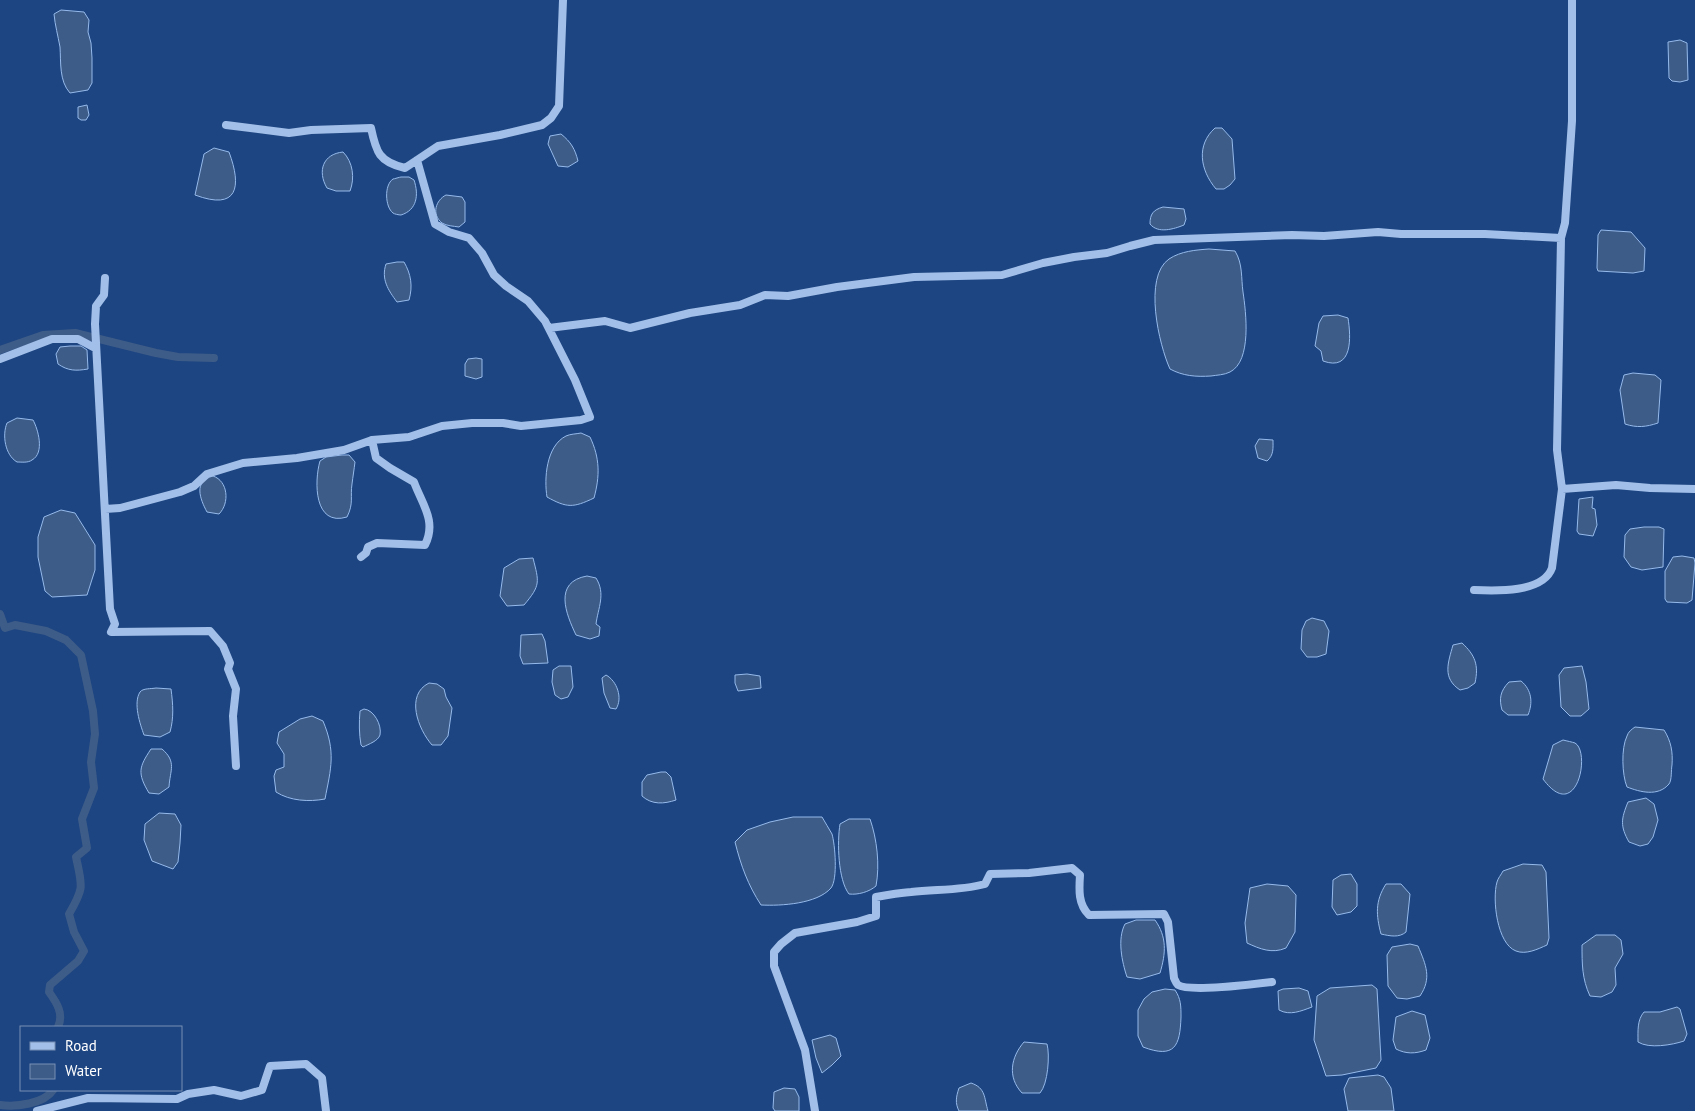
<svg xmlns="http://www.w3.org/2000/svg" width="1695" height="1111" font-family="'PT Sans',sans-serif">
  <rect width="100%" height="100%" fill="#1d4581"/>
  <path fill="#3e5c88" stroke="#95baeb" d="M 61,10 L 84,12 L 89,20 L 88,32 L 91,43 L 92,58 L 92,83 L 88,90 L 70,93 C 59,81 61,62 60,47 C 58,36 55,25 54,14 Z
    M 1680,40 L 1687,43 L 1688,80 L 1680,82 L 1672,81 L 1669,78 L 1668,42 Z
    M 87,105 L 89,115 L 86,120 L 81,120 L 78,118 L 78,107 Z
    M 1215,128 L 1222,128 L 1232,139 L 1235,179 L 1230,185 L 1224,189 L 1216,189 C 1200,170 1196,145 1215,128 Z
    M 561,134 C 571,142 575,149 578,161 L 568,167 L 558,166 L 548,144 L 550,136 Z
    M 214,148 L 229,152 C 242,187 238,211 195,195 L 204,154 Z
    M 343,152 C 353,162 355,178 350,191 L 336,191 L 327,188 C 317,171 323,154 343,152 Z
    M 401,177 L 409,177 L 414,180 C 419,195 417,210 401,215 C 399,215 394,214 393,213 C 385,207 384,185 393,179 C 394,179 400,177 401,177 Z
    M 446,195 L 462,197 L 465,202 L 465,222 L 459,227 C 453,226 447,226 442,223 C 431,214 436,200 446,195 Z
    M 1163,207 L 1184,209 L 1186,219 L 1184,225 C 1174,229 1158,234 1150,224 C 1150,214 1153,210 1163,207 Z
    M 1601,230 L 1631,232 L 1645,248 L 1644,271 L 1633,273 L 1598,271 L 1597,268 L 1598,235 Z
    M 1209,249 L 1235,251 C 1243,264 1241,278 1243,292 C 1246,312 1252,361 1230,372 C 1224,375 1217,375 1211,376 C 1196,377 1183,376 1170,369 C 1159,345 1143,277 1169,259 C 1181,251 1196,250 1209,249 Z
    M 397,262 L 404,262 C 411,274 413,286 409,300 L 397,302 C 388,290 381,279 386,264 Z
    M 1338,315 L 1348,318 C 1351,337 1353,372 1323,361 L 1321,351 L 1315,346 L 1319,323 L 1323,316 Z
    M 70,346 L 81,346 L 87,350 L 88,369 C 76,371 68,371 58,364 L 56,354 L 60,347 Z
    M 476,358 L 482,359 L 482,377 L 476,379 L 465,376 L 465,364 L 468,359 Z
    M 1633,373 L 1655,375 L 1661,380 L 1658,423 C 1646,427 1637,428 1625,424 L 1620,390 L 1624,375 Z
    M 17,418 L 33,420 C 38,429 45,453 32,460 C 28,463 22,462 17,462 C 5,455 2,435 7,423 Z
    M 581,433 L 590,437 C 600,458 600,476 594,498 C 573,508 567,508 547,497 C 544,479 546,446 566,436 C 570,434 576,434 581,433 Z
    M 1259,439 L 1273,440 C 1273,448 1274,455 1267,461 L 1258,458 L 1255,446 Z
    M 342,455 L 349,455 L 355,462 C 354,470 353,476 352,484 C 350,497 354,503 347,517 C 314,527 314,482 320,461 L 326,457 Z
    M 213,476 C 228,481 230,503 219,514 L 207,512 C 200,499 193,481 213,476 Z
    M 1593,497 L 1592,508 L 1595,509 L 1597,525 L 1593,536 L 1579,534 L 1577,531 L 1579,499 Z
    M 61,510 L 75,513 L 95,545 L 95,570 L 87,595 L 52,597 L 45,591 L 38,557 L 38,537 L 44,517 Z
    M 1644,527 L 1659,527 L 1664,529 L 1663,567 L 1642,570 L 1631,567 L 1624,557 L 1625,535 L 1630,529 Z
    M 1682,556 L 1694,558 L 1695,563 L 1692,600 L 1687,603 L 1667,602 L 1665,599 L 1665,571 L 1673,557 Z
    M 533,558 C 539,582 541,585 524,605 L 507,606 L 500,596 L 504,568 L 519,559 Z
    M 587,576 L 596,578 C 606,594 598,608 596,624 L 600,627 L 599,636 L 590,639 L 576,635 C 566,614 553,582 587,576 Z
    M 1312,618 L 1324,621 L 1329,631 L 1326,654 L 1317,657 L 1307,657 L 1301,649 L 1302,630 L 1306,621 Z
    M 542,634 L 545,641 L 548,663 L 523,664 L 520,656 L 521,635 Z
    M 1462,643 C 1475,655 1479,665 1475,683 L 1468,688 L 1460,690 C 1442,678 1448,663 1453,645 Z
    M 559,666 L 571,666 L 573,687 L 568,697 L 561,699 L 555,695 L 552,682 L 553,670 Z
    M 1582,666 L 1586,682 L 1589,709 L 1581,716 L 1570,716 L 1561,707 L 1559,675 L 1564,668 Z
    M 747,674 L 760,676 L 761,688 L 738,691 L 735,683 L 735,675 Z
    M 606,675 C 617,681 623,698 616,709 L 610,708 L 604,693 L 602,678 Z
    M 1521,681 C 1532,690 1533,703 1528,715 L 1508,715 L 1502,710 C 1499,699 1500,691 1509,682 Z
    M 429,683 L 437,684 L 444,689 L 446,697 L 452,708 L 448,736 L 441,745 L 432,745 C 418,729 405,695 429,683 Z
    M 156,688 L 171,689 C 173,704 174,718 170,732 L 160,737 L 144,735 C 140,724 133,703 140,692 C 143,688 151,689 156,688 Z
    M 364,709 C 374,710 382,725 380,735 C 378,741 369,744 363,747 L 361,745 C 359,734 359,722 360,711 Z
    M 312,716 L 323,721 C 336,752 331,768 325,799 C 309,802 290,801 276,792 L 274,776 L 276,770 L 284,767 L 284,754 L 277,743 L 279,732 L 300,719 Z
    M 1635,727 L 1664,730 C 1671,741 1673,752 1672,765 C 1671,770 1672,780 1669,784 C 1658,797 1640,792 1627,787 C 1622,775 1621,748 1627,736 C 1628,732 1632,729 1635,727 Z
    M 1563,740 C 1567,741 1572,742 1575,743 C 1591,752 1577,825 1543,779 L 1553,745 Z
    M 151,749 L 162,749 C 177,762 170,770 169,787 L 159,794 L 149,793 C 137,773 139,767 151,749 Z
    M 661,772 L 666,772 L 671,777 L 676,800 C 664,804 652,805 642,796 L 642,782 L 647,775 Z
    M 1646,798 L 1654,804 L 1658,820 L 1653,837 L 1648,844 L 1640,846 L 1629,842 C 1620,826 1621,819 1628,802 Z
    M 159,813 L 175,814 L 181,825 L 180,843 L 178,862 L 173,869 L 152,861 L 144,840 L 145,824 Z
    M 793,817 L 822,817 C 825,823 829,828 832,834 C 835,844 838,879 831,888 C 817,904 781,906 761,905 C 748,885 741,866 735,842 L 747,830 L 770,822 Z
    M 849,819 L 870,819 C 877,839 880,865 876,886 C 869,892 858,895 849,894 C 838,880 837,842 840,824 Z
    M 1523,864 L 1542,865 L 1546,872 L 1549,938 L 1547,945 C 1538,949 1526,955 1516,951 C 1497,944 1492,899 1497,882 C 1498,878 1501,875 1503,871 Z
    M 1351,874 L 1357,884 L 1357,906 L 1351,912 L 1337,915 L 1332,907 L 1333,880 L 1341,875 Z
    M 1267,884 L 1288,886 L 1296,895 L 1295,932 L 1286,948 C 1272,954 1260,949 1247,943 L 1245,923 L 1250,888 Z
    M 1386,884 L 1401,884 L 1410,894 L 1406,932 C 1399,938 1390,936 1381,934 C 1376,915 1375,901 1386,884 Z
    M 1136,920 L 1155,920 C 1167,937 1166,953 1160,973 L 1140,979 L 1127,977 C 1122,962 1117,939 1125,924 Z
    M 1596,935 L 1615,935 L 1621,940 L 1623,954 L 1615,968 L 1616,985 L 1612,992 L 1601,997 L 1590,996 C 1582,979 1582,964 1582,945 Z
    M 1410,944 L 1418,946 C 1426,965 1432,978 1420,996 L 1407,999 L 1397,998 L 1388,986 L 1387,955 L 1392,947 Z
    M 1372,985 L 1377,989 L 1381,1060 L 1376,1068 L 1342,1075 L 1326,1076 L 1314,1040 L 1317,996 L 1330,988 Z
    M 1299,988 L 1308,991 L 1312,1007 C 1301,1011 1290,1016 1279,1010 L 1278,991 L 1283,989 Z
    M 1165,989 L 1175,990 C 1181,999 1181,1006 1181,1017 C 1180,1046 1175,1059 1143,1047 L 1138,1036 L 1138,1010 L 1144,999 L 1152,992 Z
    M 1677,1007 L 1680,1009 L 1687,1034 L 1684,1041 C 1672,1045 1649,1049 1638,1042 C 1638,1031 1637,1020 1644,1012 L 1660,1012 Z
    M 1412,1011 L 1425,1015 L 1430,1038 L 1426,1050 C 1415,1054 1406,1054 1396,1049 L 1393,1040 L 1396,1017 Z
    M 830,1035 L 836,1038 L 841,1056 L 832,1065 L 822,1073 L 816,1058 L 812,1040 Z
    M 1024,1042 L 1047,1044 C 1050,1055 1048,1084 1040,1093 L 1022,1093 C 1007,1077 1011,1057 1024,1042 Z
    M 1378,1075 L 1384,1077 L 1391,1088 L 1394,1111 L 1348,1111 L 1344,1089 L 1349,1078 Z
    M 971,1083 C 986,1088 984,1098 988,1111 L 959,1111 C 955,1103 956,1097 959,1088 Z
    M 784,1088 L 795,1089 L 799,1097 L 799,1111 L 775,1111 L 773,1108 L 774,1092 Z"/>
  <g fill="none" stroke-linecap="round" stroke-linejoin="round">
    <path stroke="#3e5c88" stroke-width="8" d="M 0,350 L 43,335 L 75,333 L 156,353 L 178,357 L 214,358
      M 0,614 L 5,628 L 15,625 L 46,631 L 66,640 L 81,655 L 93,711 L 95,734 L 91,762 L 94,788 L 82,819 L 87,848 L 76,857 C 82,886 85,887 69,914 L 74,932 L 84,951 L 78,961 L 50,985 L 49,992 C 57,1003 64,1014 58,1027
      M 0,1105 C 16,1107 44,1104 53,1090"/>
    <path stroke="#a2bfe9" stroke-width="8" d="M 226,125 L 289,133 L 311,130 L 371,128 C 376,152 379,162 405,168 L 438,146 L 500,135 L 542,125 L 551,118 L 559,106 L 563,0
      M 1561,238 L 1557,450 L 1562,489
      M 105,278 L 104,295 L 96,306 L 95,324 L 110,609 L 115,624 L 111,632 L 210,631 L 223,646 L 230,663 L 228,669 L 236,689 L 233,716 L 236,766
      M 549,328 L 605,321 L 630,328 L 690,313 L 740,305 L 765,295 L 788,296 L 837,287 L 914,277 L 1002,275 L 1043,263 L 1074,257 L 1107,253 L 1130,246 L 1154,240 L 1292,235 L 1324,236 L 1378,232 L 1401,234 L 1485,234 L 1561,238 L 1565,223 L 1572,121 L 1572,0
      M 0,359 L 52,339 L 78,339 L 95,348
      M 372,440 L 409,437 L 442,426 L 472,423 L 503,423 L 521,426 L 581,420 L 590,417 L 575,380 L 545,321 L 528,301 L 506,286 L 494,275 L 482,253 L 469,238 L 449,232 L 435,224 L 417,160
      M 105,509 L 120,508 L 180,492 L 194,486 L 207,474 L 243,463 L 297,458 L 344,450 L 372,440 L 376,458 L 390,468 L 414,482 C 422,504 437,521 425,545 L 377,543 L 368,547 L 366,553 L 361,557
      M 1474,590 C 1496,591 1543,593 1552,568 L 1562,489 L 1616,485 L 1650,488 L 1695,489
      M 37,1111 L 88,1098 L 177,1099 L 188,1094 L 214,1090 L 241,1096 L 262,1090 L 270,1066 L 306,1064 L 322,1078 L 326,1111
      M 815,1111 L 805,1050 L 774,966 L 774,952 L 781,944 L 795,933 L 857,922 L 876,916 L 876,897 C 887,895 899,893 911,892 C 936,889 960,891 985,884 L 990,874 L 1029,873 L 1072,868 L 1080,875 C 1079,890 1078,904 1089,915 L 1164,914 L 1168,922 L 1174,978 C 1175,980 1176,983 1178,985 C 1189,992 1256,984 1272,982"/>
  </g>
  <rect x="20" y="1026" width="162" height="65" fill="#1d4581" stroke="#778fb3"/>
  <rect x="30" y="1042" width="25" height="8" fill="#a2bfe9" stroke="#778fb3"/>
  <text x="65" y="1051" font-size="15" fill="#ffffff">Road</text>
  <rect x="30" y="1064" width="25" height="15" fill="#3e5c88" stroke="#778fb3"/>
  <text x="65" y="1076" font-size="15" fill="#ffffff">Water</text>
</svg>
